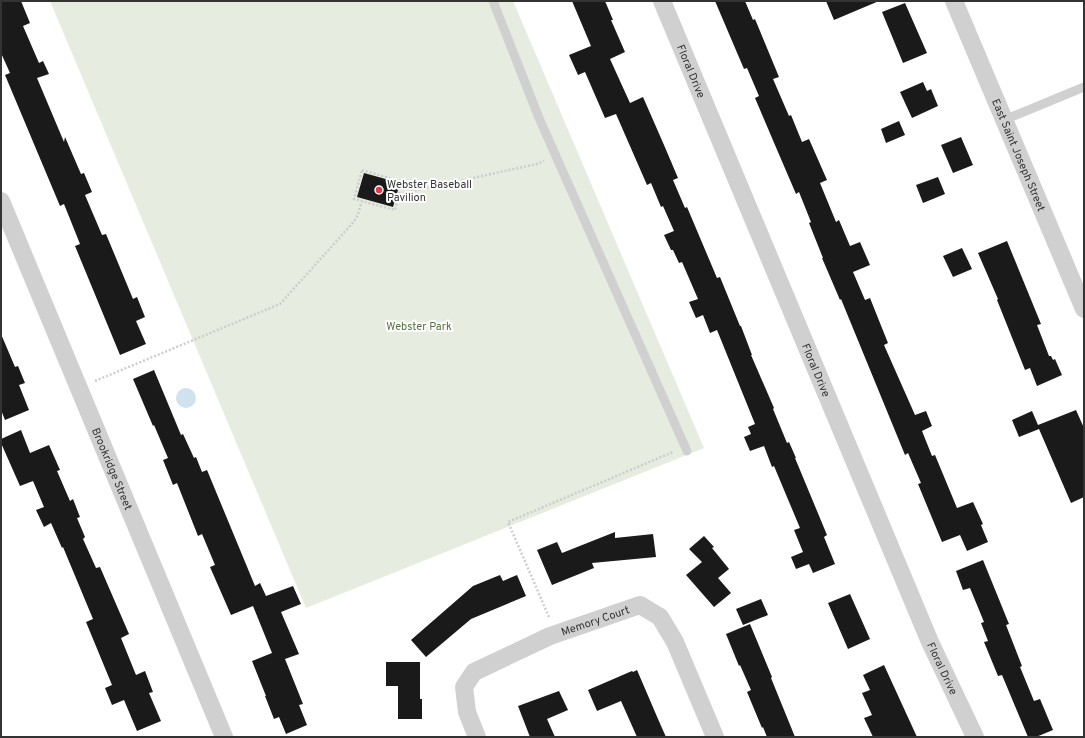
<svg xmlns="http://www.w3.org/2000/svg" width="1085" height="738" font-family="Overpass,sans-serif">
  <rect width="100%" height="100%" fill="#fff"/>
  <path fill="#e6ecdf" d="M 50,1 L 513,1 L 704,448 L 306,608 Z"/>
  <path fill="#cfe2ee" d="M176 398a10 10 0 1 1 20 0a10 10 0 1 1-20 0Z"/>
  <path fill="#1a1a1a" d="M 1,1 L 21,1 L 30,23 L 23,26 L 39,63 L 43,61 L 49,74 L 37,78 L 64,142 L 65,137 L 81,174 L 84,173 L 92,192 L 85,195 L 102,235 L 106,234 L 133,299 L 137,297 L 145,317 L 136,321 L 146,344 L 120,355 L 75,246 L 80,244 L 64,204 L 60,206 L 5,75 L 10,73 L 1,53 Z
    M 572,1 L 605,1 L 613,20 L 611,20 L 625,52 L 610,59 L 630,103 L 643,97 L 664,145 L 678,178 L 673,180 L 685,208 L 687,207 L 717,278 L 720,277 L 740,326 L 741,326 L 752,355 L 751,355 L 774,408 L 773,409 L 787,443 L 789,442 L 796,458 L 795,458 L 827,535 L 824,537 L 835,564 L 813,573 L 809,564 L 796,569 L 791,557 L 803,552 L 794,530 L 800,528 L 774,466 L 772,467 L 764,446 L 750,451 L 744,437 L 751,434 L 748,427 L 755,424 L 717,330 L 710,333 L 703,315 L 696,318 L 689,302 L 698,299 L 682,262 L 679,263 L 673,250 L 671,250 L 664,235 L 674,231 L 663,206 L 661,207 L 651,183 L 647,185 L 616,114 L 605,118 L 585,72 L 578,75 L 569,55 L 591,46 Z
    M 715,1 L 745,1 L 753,20 L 755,19 L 779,77 L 773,79 L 789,116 L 791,115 L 802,142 L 809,139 L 827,180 L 820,183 L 836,222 L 839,220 L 850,246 L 860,242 L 870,265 L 853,272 L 865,300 L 870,298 L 888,343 L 884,345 L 915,415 L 926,411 L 932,426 L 922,431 L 932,456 L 935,455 L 957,508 L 973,502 L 983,524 L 981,525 L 988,542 L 967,551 L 960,535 L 942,542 L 918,484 L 921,483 L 908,453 L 905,455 L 841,299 L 840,300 L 822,258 L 823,258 L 809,223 L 811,222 L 799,192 L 796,194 L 772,138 L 755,98 L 759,96 L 747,68 L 744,69 Z
    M 826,1 L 879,1 L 834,20 Z
    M 905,3 L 927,53 L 903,63 L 882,12 Z
    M 923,82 L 927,91 L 931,89 L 938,106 L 912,118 L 900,92 Z
    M 899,121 L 905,135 L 886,143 L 881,129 Z
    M 961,137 L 973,165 L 953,173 L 941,145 Z
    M 364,173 L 400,183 L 393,207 L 357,197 Z
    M 938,177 L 945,194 L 923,203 L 916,185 Z
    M 1007,241 L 1041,324 L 1037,325 L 1049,356 L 1051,356 L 1053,360 L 1055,359 L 1062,375 L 1037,386 L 1030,368 L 1025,370 L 997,300 L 998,299 L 978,253 Z
    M 962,248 L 972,269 L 953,277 L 943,256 Z
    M 1,334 L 15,367 L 18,366 L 25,383 L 19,385 L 29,410 L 5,420 L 1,410 Z
    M 154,370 L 181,435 L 183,434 L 194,458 L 196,457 L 202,472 L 207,470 L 255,586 L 260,583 L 266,596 L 293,586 L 301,604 L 281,612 L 299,654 L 285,659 L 303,704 L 299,705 L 307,725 L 286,734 L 279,717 L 274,719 L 265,696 L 266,696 L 252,661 L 272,653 L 253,606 L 231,615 L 210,567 L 215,565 L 202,534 L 198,536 L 177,483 L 173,485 L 163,460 L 168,458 L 154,425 L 153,426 L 133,379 Z
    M 1076,410 L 1084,428 L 1084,497 L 1071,503 L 1039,429 L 1019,437 L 1012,420 L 1032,411 L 1038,425 Z
    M 21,430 L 30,453 L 49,445 L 60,470 L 57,471 L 70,501 L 73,499 L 80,517 L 77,518 L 85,537 L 83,539 L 96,568 L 100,567 L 129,634 L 121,638 L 136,675 L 145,671 L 153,692 L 149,693 L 161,721 L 137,731 L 124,700 L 112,705 L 105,688 L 112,685 L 86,622 L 93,619 L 63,547 L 62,548 L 51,523 L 44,527 L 36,510 L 44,507 L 33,481 L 20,486 L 1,443 L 1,439 Z
    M 615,532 L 615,538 L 653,534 L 656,557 L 592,563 L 594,568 L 552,585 L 537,550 L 557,542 L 562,553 Z
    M 704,536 L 714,547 L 712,548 L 729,569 L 718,578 L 731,593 L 714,607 L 686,575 L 702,562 L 689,549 Z
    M 983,560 L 1009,624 L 1006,625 L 1022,666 L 1020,667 L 1034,701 L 1040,699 L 1053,730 L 1036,737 L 1028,737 L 1002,675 L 998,676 L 984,642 L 988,641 L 981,623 L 984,622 L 970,588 L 963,590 L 956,571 Z
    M 500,575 L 503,581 L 517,575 L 526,596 L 471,619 L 426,657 L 411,640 L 473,586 Z
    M 850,594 L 870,639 L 848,649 L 828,603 Z
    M 761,599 L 768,615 L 743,625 L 736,609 Z
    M 750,624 L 772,677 L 771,678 L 795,737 L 767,737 L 763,727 L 762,728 L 747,692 L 751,690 L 740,665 L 739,666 L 726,634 Z
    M 386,662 L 420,662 L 420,699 L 422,699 L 422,719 L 398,719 L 398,686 L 386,686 Z
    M 884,665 L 917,737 L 873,737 L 864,718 L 872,715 L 862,693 L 870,690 L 863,675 Z
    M 637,670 L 658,719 L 666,737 L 637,737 L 621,701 L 597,711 L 588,690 L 632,671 L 633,672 Z
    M 559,691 L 568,710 L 547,719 L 555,737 L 530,737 L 518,706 Z"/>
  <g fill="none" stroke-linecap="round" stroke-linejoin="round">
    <path stroke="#cdcdcd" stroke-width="2.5" stroke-dasharray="2 2" stroke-linecap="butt" d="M 362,170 L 402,182 L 395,210 L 354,199 Z
      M 399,194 L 537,164 L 544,161
      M 95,381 L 280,304 L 351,225 L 357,217 L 362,201
      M 549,617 L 508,522 L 673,452"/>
    <path stroke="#d0d0d0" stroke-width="9" d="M 493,1 L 539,118 L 687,451
      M 1004,120 L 1084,87"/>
    <g stroke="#d0d0d0" stroke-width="18">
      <path id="s1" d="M 662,1 L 930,642 L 975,737"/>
      <path id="s2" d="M 954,1 L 1084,309"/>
      <path id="s3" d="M 1,201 L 224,737"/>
      <path id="s4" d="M 477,737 L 467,712 L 464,687 L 474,672 L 550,636 L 640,605 L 660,617 L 675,642 L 715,737"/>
    </g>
  </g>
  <circle fill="#e63946" stroke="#fff" stroke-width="1.5" cx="379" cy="190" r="4"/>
  <g text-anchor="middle" stroke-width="4" stroke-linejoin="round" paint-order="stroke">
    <g font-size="11" fill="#333" stroke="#fff">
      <text dy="4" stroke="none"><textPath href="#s1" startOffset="76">Floral Drive</textPath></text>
      <text dy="4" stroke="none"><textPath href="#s2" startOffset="167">East Saint Joseph Street</textPath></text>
      <text dy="4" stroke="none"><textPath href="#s1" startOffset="400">Floral Drive</textPath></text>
      <text dy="4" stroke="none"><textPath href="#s3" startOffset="290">Brookridge Street</textPath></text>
      <text dy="4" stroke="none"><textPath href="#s4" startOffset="202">Memory Court</textPath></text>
      <text dy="4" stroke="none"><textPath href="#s1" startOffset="724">Floral Drive</textPath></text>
    </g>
    <g font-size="11" fill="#333" stroke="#fff" text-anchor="start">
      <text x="387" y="188">Webster Baseball<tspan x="387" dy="13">Pavilion</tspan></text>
    </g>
    <g font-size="11" fill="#56703f" stroke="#fff">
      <text x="419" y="330">Webster Park</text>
    </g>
  </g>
  <rect width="1085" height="738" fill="none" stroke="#333333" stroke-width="4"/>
</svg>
